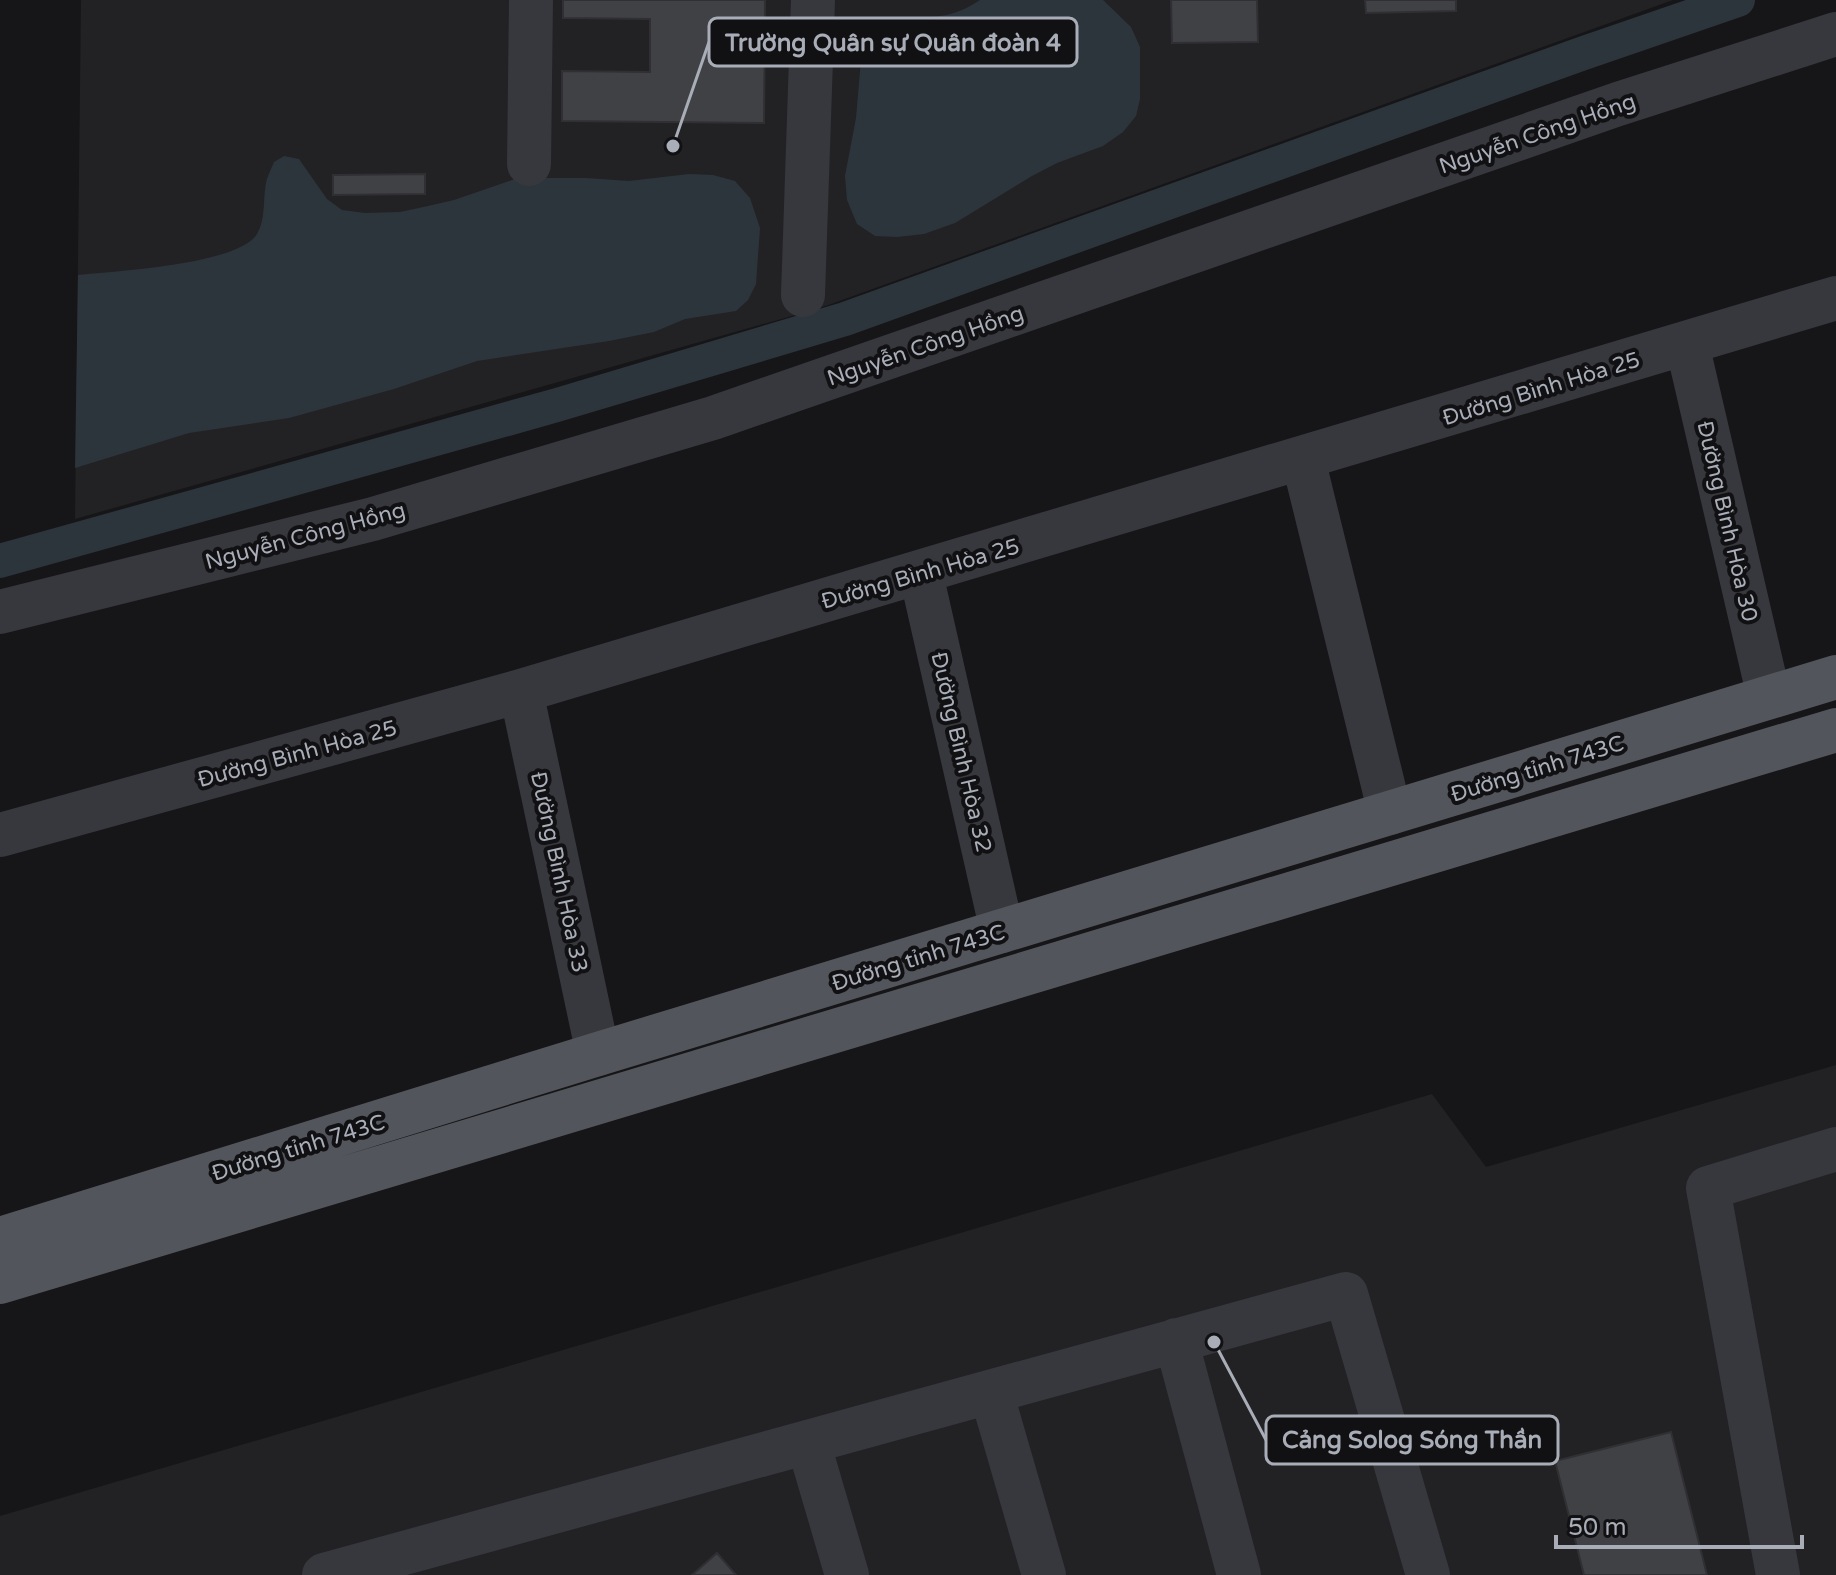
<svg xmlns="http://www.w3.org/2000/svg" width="1836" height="1575" font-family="'Varela Round',sans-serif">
  <rect width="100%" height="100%" fill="#161618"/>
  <path fill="#222225" d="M 81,0 L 1673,0 L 820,308 L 75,519 Z
    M 1836,1065 L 1836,1575 L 0,1575 L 0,1516 L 1432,1094 L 1486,1167 Z"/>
  <path fill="#2c353c" d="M 980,0 L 1103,0 L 1131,27 L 1140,47 L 1140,99 L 1136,116 L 1123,132 L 1103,146 L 1057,163 L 1032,176 L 955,223 L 924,234 L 897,237 L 875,236 L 857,224 L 847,200 L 845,176 L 856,118 L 862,48 L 868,30 L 881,18 C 920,15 945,24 980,0 Z
    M 284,156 L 299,159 L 327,199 L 342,210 L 365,213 L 400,212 L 428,206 L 454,200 L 518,178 L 586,178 L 629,181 L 689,174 L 713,175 L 735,181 L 750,198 L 760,228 L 756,284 L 748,300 L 736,311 L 685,319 L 654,332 L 609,341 L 477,361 L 394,389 L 289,418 L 189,433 L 75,468 L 78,275 C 115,271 237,265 257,234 C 267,217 262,196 267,179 C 269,173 272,167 274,162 Z"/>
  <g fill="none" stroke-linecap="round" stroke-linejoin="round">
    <path stroke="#2c353c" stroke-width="34" d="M 0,561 L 557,405 L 845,319 L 1581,54 L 1738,0"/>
  </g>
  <path fill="#404145" stroke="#303034" stroke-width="2" d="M 563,0 L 765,0 L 764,123 L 562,121 L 562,71 L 650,72 L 650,19 L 563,18 Z
    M 1171,0 L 1257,0 L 1258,42 L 1172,43 Z
    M 1365,0 L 1456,0 L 1456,11 L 1366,13 Z
    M 425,174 L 425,194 L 333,195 L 333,175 Z
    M 1671,1432 L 1707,1575 L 1584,1575 L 1555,1461 Z
    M 717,1553 L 736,1575 L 692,1575 Z"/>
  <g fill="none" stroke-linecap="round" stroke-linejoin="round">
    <path stroke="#37383d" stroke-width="44" d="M 529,164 L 531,0
      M 803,295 L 813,0
      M 1687,344 L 1769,697
      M 1303,459 L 1390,813
      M 921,574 L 1002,931
      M 0,612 L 373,519 L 713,418 L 1618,104 L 1836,34
      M 521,691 L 598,1054
      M 0,835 L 521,691 L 1836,298
      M 1176,1340 L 1239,1575
      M 991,1392 L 1044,1575
      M 808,1442 L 847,1575
      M 324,1575 L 1346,1294 L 1428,1575
      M 1778,1575 L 1708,1188 L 1836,1149"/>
    <path stroke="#53555c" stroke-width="44" d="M 0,1239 L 598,1054 L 1836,677
      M 0,1282 L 1836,730"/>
  </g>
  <g text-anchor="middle" stroke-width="8" stroke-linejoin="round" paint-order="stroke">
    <g font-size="22" fill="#a8adb8" stroke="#111113">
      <text transform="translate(1537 133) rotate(-19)" y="8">Nguyễn Công Hồng</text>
      <text transform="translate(925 345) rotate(-19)" y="8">Nguyễn Công Hồng</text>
      <text transform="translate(1541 388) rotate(-17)" y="8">Đường Bình Hòa 25</text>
      <text transform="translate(1728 521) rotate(77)" y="8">Đường Bình Hòa 30</text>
      <text transform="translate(305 535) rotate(-15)" y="8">Nguyễn Công Hồng</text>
      <text transform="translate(920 573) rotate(-16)" y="8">Đường Bình Hòa 25</text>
      <text transform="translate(962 752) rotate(77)" y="8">Đường Bình Hòa 32</text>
      <text transform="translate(297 753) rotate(-15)" y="8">Đường Bình Hòa 25</text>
      <text transform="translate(1537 768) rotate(-17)" y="8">Đường tỉnh 743C</text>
      <text transform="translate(560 872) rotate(78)" y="8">Đường Bình Hòa 33</text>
      <text transform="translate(918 957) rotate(-17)" y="8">Đường tỉnh 743C</text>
      <text transform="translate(298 1147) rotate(-17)" y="8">Đường tỉnh 743C</text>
    </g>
  </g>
  <path fill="none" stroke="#a8adb8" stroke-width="3" d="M673 146L709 42M1214 1342L1266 1440"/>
  <g fill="#a8adb8" stroke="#111113" stroke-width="3">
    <circle cx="673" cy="146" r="8"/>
    <circle cx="1214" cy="1342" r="8"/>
  </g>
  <g fill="#111113" stroke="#a8adb8" stroke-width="3">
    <rect x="709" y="18" width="368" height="48" rx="8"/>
    <rect x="1266" y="1416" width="292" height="48" rx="8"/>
  </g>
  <g font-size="24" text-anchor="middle" font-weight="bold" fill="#a8adb8">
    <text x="893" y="51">Trường Quân sự Quân đoàn 4</text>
    <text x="1412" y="1448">Cảng Solog Sóng Thần</text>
  </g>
  <path d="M1556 1535v12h246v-12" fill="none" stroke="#a8adb8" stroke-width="4"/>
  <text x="1568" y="1535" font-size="24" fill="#a8adb8" stroke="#111113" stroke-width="6" paint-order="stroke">50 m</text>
</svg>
